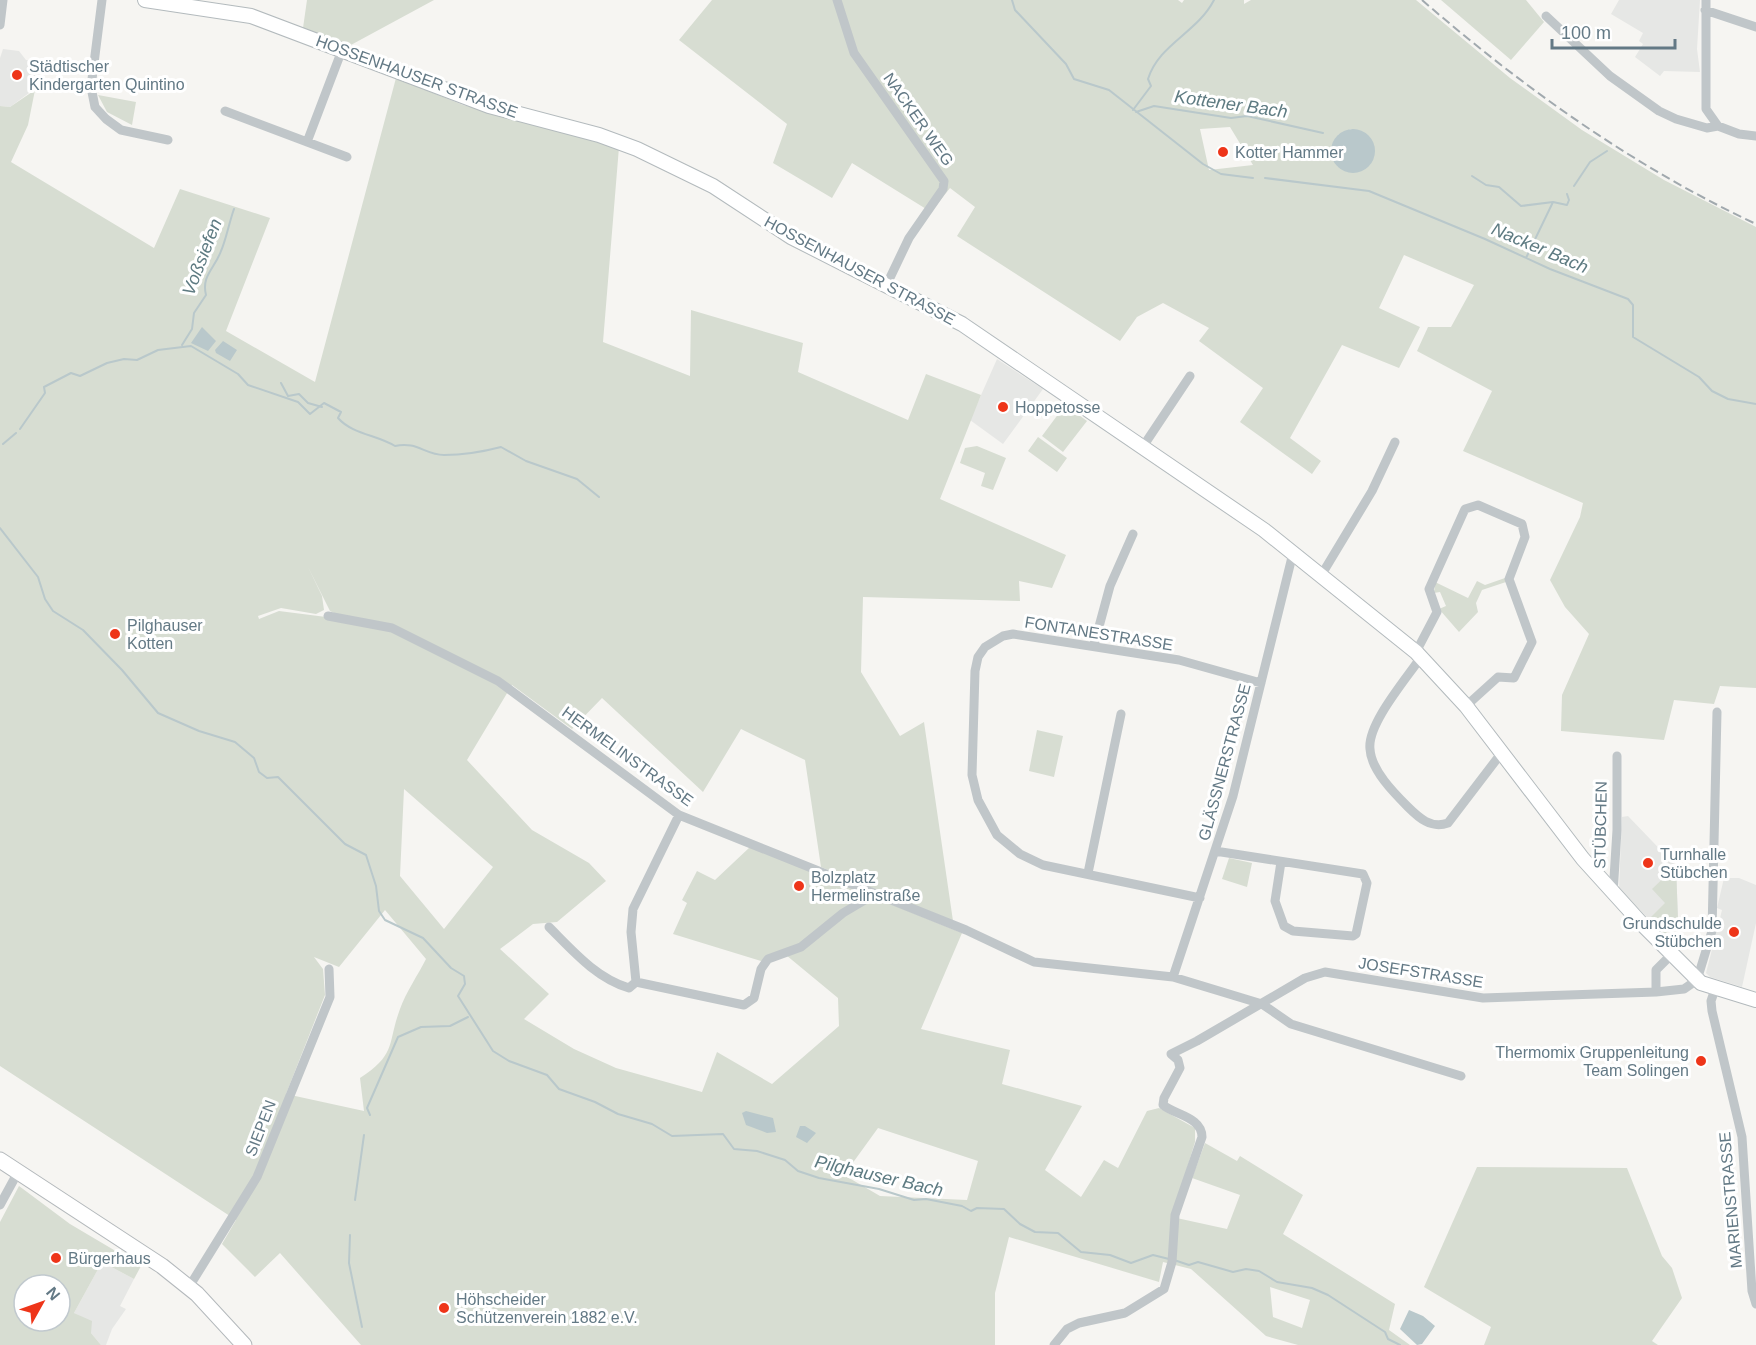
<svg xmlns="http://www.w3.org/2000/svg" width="1756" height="1345" font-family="Helvetica,sans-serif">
  <rect width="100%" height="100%" fill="#f6f5f2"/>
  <path fill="#e6e7e5" d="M 1619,0 L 1700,0 L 1697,49 L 1700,72 L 1664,71 L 1660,76 L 1635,57 L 1643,44 L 1639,41 L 1643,33 L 1611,14 Z
    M 3,49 L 19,51 L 26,60 L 37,61 L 33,90 L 10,107 L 0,106 L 0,58 Z
    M 997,359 L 1043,389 L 1003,444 L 970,420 Z
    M 1628,816 L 1676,866 L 1678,920 L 1664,935 L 1619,888 L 1622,817 Z
    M 1724,878 L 1739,878 L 1756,885 L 1756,923 L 1742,987 L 1710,977 L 1706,973 L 1722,910 L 1717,908 Z
    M 102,1262 L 134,1279 L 120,1306 L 126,1309 L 112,1329 L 106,1345 L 101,1345 L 91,1333 L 91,1322 L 74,1313 Z"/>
  <path fill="#d7ddd2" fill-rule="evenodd" d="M 307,0 L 434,0 L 349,46 L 303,28 Z
    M 712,0 L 1178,0 L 1182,3 L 1184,0 L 1244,0 L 1244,4 L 1251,0 L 1416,0 L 1510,78 L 1582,130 L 1664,180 L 1756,227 L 1756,688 L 1720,686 L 1714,704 L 1674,700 L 1664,740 L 1561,731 L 1562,695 L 1589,634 L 1565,607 L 1550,580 L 1580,517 L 1583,503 L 1463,451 L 1492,391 L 1417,351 L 1428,327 L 1451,327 L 1474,285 L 1404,255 L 1379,308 L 1420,327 L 1399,368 L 1342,345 L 1290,438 L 1321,461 L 1312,474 L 1240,422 L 1263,388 L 1199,341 L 1209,328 L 1163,303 L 1137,317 L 1120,341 L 957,236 L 975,207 L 950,188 L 931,212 L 852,163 L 832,198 L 773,163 L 787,124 L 679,40 ZM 1230,127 L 1253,165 L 1209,170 L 1200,129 ZM 1351,129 L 1373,144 L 1374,157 L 1348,172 L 1337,166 L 1338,135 Z
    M 1441,0 L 1526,0 L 1544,22 L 1511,60 Z
    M 396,78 L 463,105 L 619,147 L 603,342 L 690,376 L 691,310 L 803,343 L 798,372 L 908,420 L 926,374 L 981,395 L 940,499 L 1066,555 L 1052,588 L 1019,581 L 1020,601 L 863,597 L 861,672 L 900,736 L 924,722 L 953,921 L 821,867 L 805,760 L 741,729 L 703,792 L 602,698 L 572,729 L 512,685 L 467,760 L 532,830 L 589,863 L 606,881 L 557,922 L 533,924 L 500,949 L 549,994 L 524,1019 L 574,1049 L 616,1068 L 702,1092 L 717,1052 L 772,1084 L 839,1026 L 838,998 L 786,955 L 761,961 L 673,934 L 687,903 L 682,900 L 697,871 L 715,880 L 750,847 L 962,933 L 921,1029 L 1010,1050 L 1002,1084 L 1082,1106 L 1045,1170 L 1081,1197 L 1104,1160 L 1118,1168 L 1147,1111 L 1159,1108 L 1195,1128 L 1195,1142 L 1172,1217 L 1227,1229 L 1240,1195 L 1192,1178 L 1205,1143 L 1237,1161 L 1240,1156 L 1303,1195 L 1283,1234 L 1395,1304 L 1389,1330 L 1410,1345 L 1298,1345 L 1266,1336 L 1191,1269 L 1163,1262 L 1159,1282 L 1009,1237 L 995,1293 L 995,1345 L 361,1345 L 280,1253 L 255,1277 L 222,1244 L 236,1220 L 0,1066 L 0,106 L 10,107 L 35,90 L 28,125 L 11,162 L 154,248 L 180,189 L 270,218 L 226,331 L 315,382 ZM 308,567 L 330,611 L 336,614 L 334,618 L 279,611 L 259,619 L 258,616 L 281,608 L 316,614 L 324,610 L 322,596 ZM 404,789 L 493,867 L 444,929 L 400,876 ZM 385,910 L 426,959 C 418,975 406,992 400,1009 C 387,1044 397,1054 360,1078 L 364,1111 L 286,1094 L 325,995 L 323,969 L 314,957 L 339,967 ZM 878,1128 L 978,1161 L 967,1200 L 880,1196 L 844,1175 ZM 1270,1287 L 1310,1300 L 1302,1328 L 1273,1317 Z
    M 98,95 L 136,102 L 132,125 L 107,112 Z
    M 1065,405 L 1087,421 L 1063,452 L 1042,436 Z
    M 1038,437 L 1067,458 L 1057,472 L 1028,451 Z
    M 977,446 L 1006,458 L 993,490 L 981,486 L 985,473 L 960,463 L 965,448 Z
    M 1505,578 L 1506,582 L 1482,590 L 1476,603 L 1478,612 L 1459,632 L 1439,609 L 1446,606 L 1440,592 L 1434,593 L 1435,582 L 1468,598 L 1477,581 L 1485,585 Z
    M 1037,730 L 1063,736 L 1054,777 L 1029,771 Z
    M 1229,858 L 1252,863 L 1247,887 L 1222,879 Z
    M 1676,866 L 1678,920 L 1664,935 L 1649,919 L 1665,903 L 1652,889 Z
    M 1477,1167 L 1627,1168 L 1662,1256 L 1672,1268 L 1682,1298 L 1652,1341 L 1658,1345 L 1484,1345 L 1491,1327 L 1424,1287 Z
    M 19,1186 L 70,1224 L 141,1266 L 134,1279 L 102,1262 L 74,1313 L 92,1321 L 91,1333 L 101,1345 L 0,1345 L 0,1222 ZM 24,1285 L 60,1285 L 60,1321 L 24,1321 Z"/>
  <path fill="#b9c8cb" d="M1331 151a22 22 0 1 1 44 0a22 22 0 1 1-44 0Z
    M 202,327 L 216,341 L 208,351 L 191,343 Z
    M 223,341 L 237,350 L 230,361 L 216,353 L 215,350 Z
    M 746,1111 L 773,1118 L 776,1132 L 767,1133 L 746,1125 L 742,1113 Z
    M 800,1126 L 805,1126 L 816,1133 L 807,1143 L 796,1137 Z
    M 1409,1310 L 1423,1316 L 1435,1326 L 1422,1344 L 1417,1345 L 1400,1329 Z"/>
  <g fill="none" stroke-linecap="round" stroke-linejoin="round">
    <path stroke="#b9c8cb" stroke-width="2" d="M 1012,0 L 1015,10 L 1066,64 L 1074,79 L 1109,90 L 1203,164 L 1221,174 L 1253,178
      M 1133,110 L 1151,86 L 1148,79 C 1159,44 1197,33 1214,0
      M 1136,112 L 1154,106 L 1231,118 L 1247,116 L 1323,133
      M 1472,176 L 1486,185 L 1499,187 L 1521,206 L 1553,202 L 1567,205 L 1569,200 L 1567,194
      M 1265,178 L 1369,191 L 1485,239 L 1550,269 L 1628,299 L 1633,305 L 1633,337 L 1699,377 L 1712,391 L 1728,399 L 1756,404
      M 1574,186 L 1590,162 L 1607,151
      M 1526,258 L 1553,202
      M 182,345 L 192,329 L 194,313 L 206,295 C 201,276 215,268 221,251 C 226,240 229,223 234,209
      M 281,383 L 288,396 L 299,394 L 308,403 L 322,407
      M 20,429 L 45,393 L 44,387 L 71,373 L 80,376 L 107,363 L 124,359 L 137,360 L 158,350 L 191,346 L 238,374 L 248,385 L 298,402 L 310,414 L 324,403 L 341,412 L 338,418 C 352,434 377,435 395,446 C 417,441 425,455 444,455 C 464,455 482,452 501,447 L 526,461 L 577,479 L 599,497
      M 3,444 L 16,433
      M 0,528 L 38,577 L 45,599 L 53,611 L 83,630 L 122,670 L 158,713 L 199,731 L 235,742 L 254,758 L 259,772 L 267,778 L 278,777 L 345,844 L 366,855 L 376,886 L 379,911 L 385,920 L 423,938 L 451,968 L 464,976 L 465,984 L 458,996 L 493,1051 L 509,1061 L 547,1075 L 559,1089 L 595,1102 L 618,1114 L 652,1124 L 672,1136 L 723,1134 L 734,1149 L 757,1151 L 785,1160 L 798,1171 L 819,1178 L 879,1189 L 914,1200 L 926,1199 L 962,1206 L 971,1211 L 977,1208 L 1004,1209 L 1020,1224 L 1035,1232 L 1058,1233 L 1081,1252 L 1110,1255 L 1131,1263 L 1153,1255 L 1169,1259
      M 370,1115 L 367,1108 L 398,1037 L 421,1027 L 450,1026 L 468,1017
      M 355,1200 L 364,1135
      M 350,1235 L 349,1263 L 362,1327
      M 1174,1260 L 1189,1265 L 1198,1262 L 1233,1272 L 1246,1269 L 1259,1271 L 1277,1282 L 1312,1288 L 1328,1295 L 1385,1332 L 1388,1339 L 1400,1345"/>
    <defs>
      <path id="secondary" d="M 145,0 L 251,16 L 489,106 L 599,135 L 637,149 L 713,186 L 791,237 L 962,324 L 1264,530 L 1416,652 L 1466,706 L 1583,859 L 1641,923 L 1701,983 L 1756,1000"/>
      <path id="primary" d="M 0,1160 L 162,1266 L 197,1294 L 244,1345"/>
    </defs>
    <use href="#secondary" stroke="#b3babd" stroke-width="16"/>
    <use href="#primary" stroke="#b4b9bc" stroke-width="17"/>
    <path stroke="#c0c6c9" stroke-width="9" d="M 102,0 L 91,87 L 95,107 L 106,119 L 121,130 L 168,140
      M 837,0 L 854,53 L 944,181 L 943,189 L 909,238 L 887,284
      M 1706,0 L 1706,109 L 1718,126
      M 1705,10 L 1756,27
      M 1546,16 L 1610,76 L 1659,111 L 1676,119 L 1707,128 L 1718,126 L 1739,134 L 1756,136
      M 0,25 L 3,0
      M 225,111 L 347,157
      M 307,142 L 342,50
      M 1142,448 L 1190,376
      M 1322,574 L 1372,491 L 1395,442
      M 328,616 L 392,628 L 498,681 L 679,815 L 966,930 L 1034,962 L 1173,977 L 1262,1004 L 1291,1024 L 1461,1076
      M 1094,645 L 1110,586 L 1133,534
      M 1416,652 L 1437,612 L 1429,589 L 1465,509 L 1478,505 L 1522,524 L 1525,537 L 1509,579 L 1532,642 L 1514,678 L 1498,677 L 1466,706
      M 1421,657 C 1407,678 1367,724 1370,749 C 1371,770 1394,793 1408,807 C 1419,818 1431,829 1448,823 L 1503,751
      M 679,815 L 633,909 L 631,932 L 636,982 L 744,1005 L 754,998 L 761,969 L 768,959 L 801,947 L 843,913 L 875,894
      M 1215,851 L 1363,874 L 1367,883 L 1356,934 L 1353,936 L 1293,931 L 1284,926 L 1275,901 L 1281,862
      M 1088,873 L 1121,714
      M 1613,894 L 1617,830 L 1617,756
      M 1200,898 L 1043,865 L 1020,854 L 997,835 L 978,800 L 972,775 L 975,671 L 978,657 L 985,647 L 1003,636 L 1013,634 L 1179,660 L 1261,683
      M 549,927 C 573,951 596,978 629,988 L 636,982
      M 1173,977 L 1233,796 L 1293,553
      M 1715,989 L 1711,1001 L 1712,1011 L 1742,1137 L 1752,1291 L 1756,1304
      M 1656,992 L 1656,970 L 1671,955
      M 0,1205 L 18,1172
      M 189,1287 L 257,1177 L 330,997 L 329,969
      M 1054,1345 L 1067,1329 L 1079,1323 L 1125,1313 L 1164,1289 L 1172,1262 L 1175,1215 L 1202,1137 C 1202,1117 1175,1115 1163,1105 L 1164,1098 L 1180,1068 L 1178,1060 L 1171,1054 L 1197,1041 L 1305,978 L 1325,972 L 1483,998 L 1656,992 L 1684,989 L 1697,980 L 1712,931 L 1717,712"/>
    <use href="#secondary" stroke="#fff" stroke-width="14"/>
    <use href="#primary" stroke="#fff" stroke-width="15"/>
    <path stroke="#a1a9ae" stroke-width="2" stroke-dasharray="9 4.5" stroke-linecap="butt" d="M 1422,0 C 1525,89 1633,166 1756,224"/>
  </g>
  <g fill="#ee3519" stroke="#fff" stroke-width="2">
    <circle cx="17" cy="75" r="6"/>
    <circle cx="1223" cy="152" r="6"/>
    <circle cx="1003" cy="407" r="6"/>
    <circle cx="115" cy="634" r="6"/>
    <circle cx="1648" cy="863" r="6"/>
    <circle cx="799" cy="886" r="6"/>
    <circle cx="1734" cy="932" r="6"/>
    <circle cx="1701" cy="1061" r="6"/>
    <circle cx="56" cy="1258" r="6"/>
    <circle cx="444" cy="1308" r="6"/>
  </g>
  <g text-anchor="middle" stroke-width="6" stroke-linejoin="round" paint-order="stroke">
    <g font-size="16" fill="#637985" stroke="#fff" text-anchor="start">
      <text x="29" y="72">Städtischer<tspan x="29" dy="18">Kindergarten Quintino</tspan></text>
      <text x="1235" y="158">Kotter Hammer</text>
      <text x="1015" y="413">Hoppetosse</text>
      <text x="127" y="631">Pilghauser<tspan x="127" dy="18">Kotten</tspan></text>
      <text x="1660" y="860">Turnhalle<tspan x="1660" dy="18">Stübchen</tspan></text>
      <text x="811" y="883">Bolzplatz<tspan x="811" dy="18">Hermelinstraße</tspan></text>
      <text x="1722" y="929" text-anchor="end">Grundschulde<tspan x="1722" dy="18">Stübchen</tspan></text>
      <text x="1689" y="1058" text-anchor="end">Thermomix Gruppenleitung<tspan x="1689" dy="18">Team Solingen</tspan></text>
      <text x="68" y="1264">Bürgerhaus</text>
      <text x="456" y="1305">Höhscheider<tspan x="456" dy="18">Schützenverein 1882 e.V.</tspan></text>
    </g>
    <g font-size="16" fill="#637985" stroke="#fff">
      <text transform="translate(417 76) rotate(20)" y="6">HOSSENHAUSER STRASSE</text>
      <text transform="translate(919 119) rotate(55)" y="6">NACKER WEG</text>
      <text transform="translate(860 270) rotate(28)" y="6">HOSSENHAUSER STRASSE</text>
      <text transform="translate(1099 633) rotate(9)" y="6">FONTANESTRASSE</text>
      <text transform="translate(628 756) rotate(36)" y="6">HERMELINSTRASSE</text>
      <text transform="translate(1224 762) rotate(-75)" y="6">GLÄSSNERSTRASSE</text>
      <text transform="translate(1600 825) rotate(-89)" y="6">STÜBCHEN</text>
      <text transform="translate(1421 972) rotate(9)" y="6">JOSEFSTRASSE</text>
      <text transform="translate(260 1128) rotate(-69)" y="6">SIEPEN</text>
      <text transform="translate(1730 1200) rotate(-95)" y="6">MARIENSTRASSE</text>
    </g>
    <g font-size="18" font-style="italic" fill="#5e7b82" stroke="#fff">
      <text transform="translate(1231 104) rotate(8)" y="6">Kottener Bach</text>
      <text transform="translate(1540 248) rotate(23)" y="6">Nacker Bach</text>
      <text transform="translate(202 257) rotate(-69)" y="6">Voßsiefen</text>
      <text transform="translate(879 1176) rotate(13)" y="6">Pilghauser Bach</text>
    </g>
  </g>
  <g transform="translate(42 1303) rotate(50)"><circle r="28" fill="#ffffff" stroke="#c1c9ce" stroke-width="1.5"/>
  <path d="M0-4.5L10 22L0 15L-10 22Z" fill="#ee3519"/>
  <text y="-9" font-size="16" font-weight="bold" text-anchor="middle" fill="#637985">N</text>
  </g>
  <path d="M1552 39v9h123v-9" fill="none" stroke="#637985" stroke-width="3"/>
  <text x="1561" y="39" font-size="18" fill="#637985" stroke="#ffffff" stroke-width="4.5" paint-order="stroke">100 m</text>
</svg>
